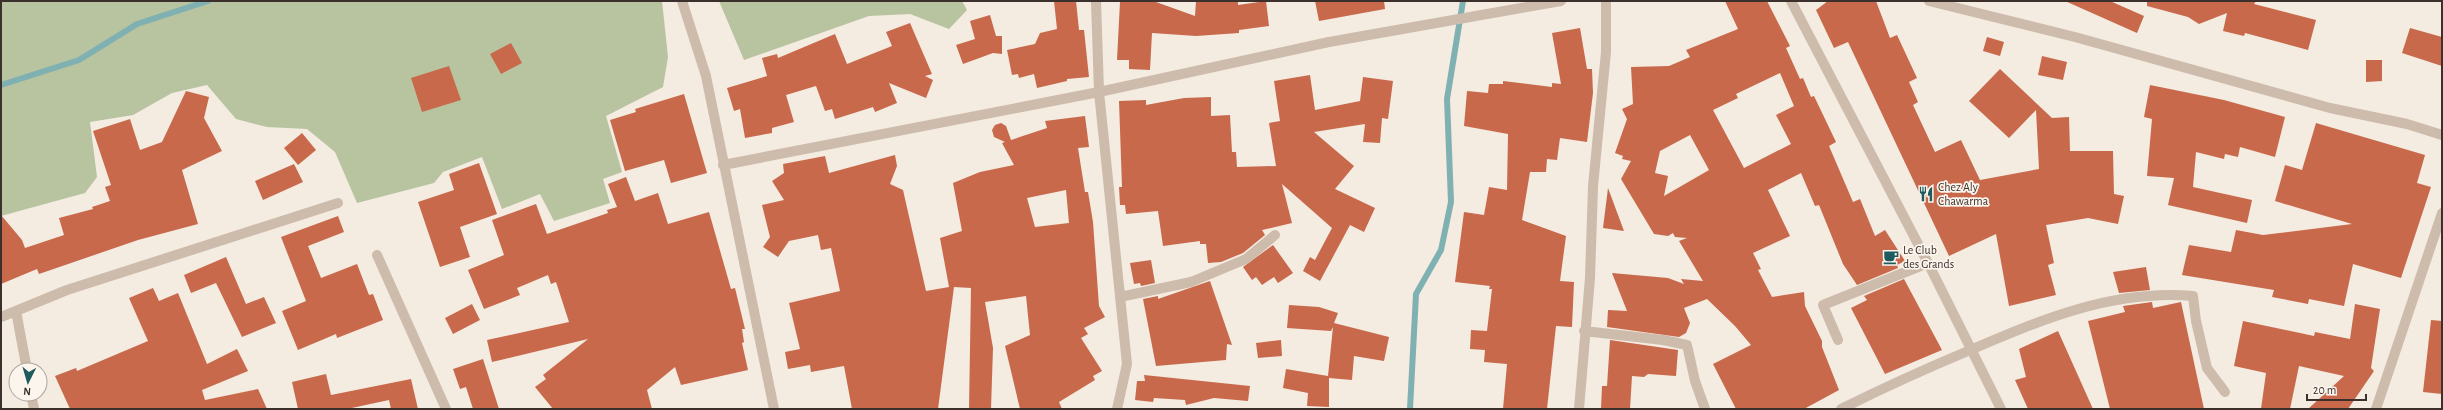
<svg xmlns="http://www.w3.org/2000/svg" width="2443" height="410" font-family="'Alegreya Sans',sans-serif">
  <rect width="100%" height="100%" fill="#f4ebe1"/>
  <path fill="#b8c4a0" d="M 1,1 L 662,1 L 668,57 L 663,87 L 606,116 L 622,172 L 603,179 L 610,203 L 554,221 L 540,194 L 502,209 L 482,157 L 443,172 L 434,183 L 357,203 L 335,152 L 307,129 L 267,127 L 236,119 L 207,85 L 172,93 L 133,115 L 90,122 L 97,177 L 85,193 L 1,216 Z
    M 719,1 L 962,1 L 967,10 L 949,29 L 910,14 L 869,16 L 744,60 Z"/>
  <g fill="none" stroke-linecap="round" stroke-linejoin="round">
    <path stroke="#7fb0b2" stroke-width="6" d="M 1,85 L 79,60 L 137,24 L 208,1
      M 1410,409 L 1416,294 L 1441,250 L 1451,202 L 1447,99 L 1463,1"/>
  </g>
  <path fill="#c8694b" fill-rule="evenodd" d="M 1054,1 L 1076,1 L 1079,30 L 1084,30 L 1089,77 L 1067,79 L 1067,81 L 1037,88 L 1034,74 L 1019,78 L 1018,74 L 1012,75 L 1007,50 L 1035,44 L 1040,33 L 1057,29 Z
    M 1196,1 L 1238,1 L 1238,5 L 1266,1 L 1269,26 L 1239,30 L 1239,33 L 1196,36 L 1152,33 L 1150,70 L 1129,69 L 1129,60 L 1117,60 L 1120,2 L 1156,2 L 1195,16 Z
    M 1315,1 L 1384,1 L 1385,9 L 1319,21 Z
    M 1725,1 L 1767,1 L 1790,46 L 1786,48 L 1800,79 L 1803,78 L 1811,97 L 1814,96 L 1836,142 L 1829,146 L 1853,202 L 1860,199 L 1875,236 L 1885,230 L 1905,261 L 1897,265 L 1898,268 L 1857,285 L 1843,264 L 1819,205 L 1815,206 L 1801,173 L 1768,190 L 1790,236 L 1753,253 L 1761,269 L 1758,270 L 1772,297 L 1804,292 L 1805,306 L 1822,341 L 1822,347 L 1839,390 L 1804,409 L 1736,409 L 1713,364 L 1751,345 L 1735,326 L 1707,299 L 1684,308 L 1690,323 L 1686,333 L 1679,337 L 1607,327 L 1608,310 L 1627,311 L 1612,273 L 1668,278 L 1684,284 L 1681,279 L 1703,281 L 1679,241 L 1687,238 L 1675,237 L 1673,233 L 1668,236 L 1654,234 L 1621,179 L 1631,161 L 1622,159 L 1623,156 L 1615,153 L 1627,119 L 1622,109 L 1633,104 L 1631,67 L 1669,66 L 1690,57 L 1686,50 L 1738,29 ZM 1780,73 L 1794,106 L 1776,115 L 1791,144 L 1744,168 L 1713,110 L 1738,98 L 1736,94 ZM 1690,135 L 1709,170 L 1664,196 L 1668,176 L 1655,173 L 1660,151 Z
    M 1828,1 L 1876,1 L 1890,38 L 1897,35 L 1917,78 L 1909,82 L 1918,102 L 1913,105 L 1935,152 L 1961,140 L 1980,180 L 2039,169 L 2036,110 L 2009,138 L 1969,101 L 2000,69 L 2052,118 L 2069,117 L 2070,151 L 2113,151 L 2114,194 L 2124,196 L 2118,224 L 2088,218 L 2046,225 L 2054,263 L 2048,265 L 2056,295 L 2009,306 L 1996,234 L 1949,256 L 1848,42 L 1834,48 L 1816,10 Z
    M 2065,1 L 2110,1 L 2144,16 L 2137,33 Z
    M 2147,1 L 2256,1 L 2254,4 L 2316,20 L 2308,50 L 2245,33 L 2244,36 L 2223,31 L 2227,13 L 2199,24 L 2188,17 L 2147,6 Z
    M 990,15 L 996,36 L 1002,36 L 1002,54 L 993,53 L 963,64 L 956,45 L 975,39 L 970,21 Z
    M 910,23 L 932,74 L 925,76 L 933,80 L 926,98 L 889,83 L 897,103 L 875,112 L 873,107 L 835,119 L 832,109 L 825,111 L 816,86 L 786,95 L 794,122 L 772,128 L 772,133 L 745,138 L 740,109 L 734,111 L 727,88 L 767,76 L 762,58 L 777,54 L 778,58 L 835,34 L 847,64 L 892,46 L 886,32 Z
    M 1580,28 L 1587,69 L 1592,69 L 1593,93 L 1587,142 L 1560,138 L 1557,160 L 1547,159 L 1546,172 L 1530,172 L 1522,220 L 1566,236 L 1560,281 L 1574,282 L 1572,327 L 1556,326 L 1547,409 L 1503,409 L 1507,364 L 1484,362 L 1485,350 L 1470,349 L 1471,330 L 1487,331 L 1492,289 L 1489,289 L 1490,286 L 1455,282 L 1464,212 L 1484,215 L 1489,187 L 1507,190 L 1508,134 L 1464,126 L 1467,91 L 1488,93 L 1489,84 L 1503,84 L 1503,81 L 1552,87 L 1552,83 L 1561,84 L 1552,33 Z
    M 2410,28 L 2442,37 L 2442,66 L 2402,53 Z
    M 1987,37 L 2004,42 L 2000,56 L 1983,51 Z
    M 511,43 L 522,63 L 501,74 L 490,54 Z
    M 2042,56 L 2067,62 L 2063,80 L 2038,75 Z
    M 2366,60 L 2382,60 L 2382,81 L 2366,82 Z
    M 449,66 L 461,100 L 422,112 L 411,78 Z
    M 1310,75 L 1315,110 L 1360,101 L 1363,77 L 1393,81 L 1388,119 L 1382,118 L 1380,143 L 1363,142 L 1365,124 L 1314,132 L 1354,166 L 1335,189 L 1375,208 L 1364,232 L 1350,225 L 1320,281 L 1303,271 L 1310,257 L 1315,260 L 1332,228 L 1282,184 L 1292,223 L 1262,230 L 1265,235 L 1243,253 L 1221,262 L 1208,263 L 1206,244 L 1200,244 L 1200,241 L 1163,246 L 1158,211 L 1126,214 L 1125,205 L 1120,205 L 1119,187 L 1122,187 L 1119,101 L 1146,100 L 1146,105 L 1184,98 L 1211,97 L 1211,116 L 1230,115 L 1232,152 L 1236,152 L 1237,167 L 1276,166 L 1269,123 L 1280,121 L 1274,81 Z
    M 2150,85 L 2224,100 L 2285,117 L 2275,157 L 2240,147 L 2238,157 L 2225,154 L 2224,159 L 2196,152 L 2193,187 L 2252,200 L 2247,223 L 2168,205 L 2174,178 L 2147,176 L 2152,119 L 2144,117 Z
    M 186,91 L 209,97 L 204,118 L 222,151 L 182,170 L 198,224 L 138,240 L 39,274 L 37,269 L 1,284 L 1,215 L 22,240 L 25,248 L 64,235 L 59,218 L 93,209 L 92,207 L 110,201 L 105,187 L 111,185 L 93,131 L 130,119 L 140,150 L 162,142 Z
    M 684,94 L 707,173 L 671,183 L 664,160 L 625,171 L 610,120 L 636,112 L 635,109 Z
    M 1085,116 L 1089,147 L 1078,148 L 1085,192 L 1088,192 L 1093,222 L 1099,306 L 1105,317 L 1084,328 L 1088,334 L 1081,338 L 1102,371 L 1093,376 L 1095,380 L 1059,402 L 1062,409 L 1020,409 L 1005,346 L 1030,335 L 1026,296 L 985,302 L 993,348 L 991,409 L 969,409 L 971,288 L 954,287 L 938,409 L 852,409 L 844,366 L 811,372 L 810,365 L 788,369 L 785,352 L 800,349 L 789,303 L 840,291 L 831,248 L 821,250 L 818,235 L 789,241 L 778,257 L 763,247 L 770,237 L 762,205 L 784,200 L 772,181 L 784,173 L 783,164 L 825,156 L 829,173 L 895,155 L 897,166 L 890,184 L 903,190 L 926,291 L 949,287 L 940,238 L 962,231 L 953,183 L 980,172 L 1014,165 L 1002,143 L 1005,142 L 994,137 L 992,130 L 995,125 L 1001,123 L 1006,126 L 1011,140 L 1047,128 L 1045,121 ZM 1066,190 L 1069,223 L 1035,227 L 1027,198 Z
    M 2316,123 L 2425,155 L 2417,183 L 2431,187 L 2401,278 L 2353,264 L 2344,306 L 2309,299 L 2308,304 L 2272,297 L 2274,290 L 2182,275 L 2189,245 L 2231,252 L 2236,230 L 2263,235 L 2352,224 L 2275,201 L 2285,165 L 2302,170 Z
    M 302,133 L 316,150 L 298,165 L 284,148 Z
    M 479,163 L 497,214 L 460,227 L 470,257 L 440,267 L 418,202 L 454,190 L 449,174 Z
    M 294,164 L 303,182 L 263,200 L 255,181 Z
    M 626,177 L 635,201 L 658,193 L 668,224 L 709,212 L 731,289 L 735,288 L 745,329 L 742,329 L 744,342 L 742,343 L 748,370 L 681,385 L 675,367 L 647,390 L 652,409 L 553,409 L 535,387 L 546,379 L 543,375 L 588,339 L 492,362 L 487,340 L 569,322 L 556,282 L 551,284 L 548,275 L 517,288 L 520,295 L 484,309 L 468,270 L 504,255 L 492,220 L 536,204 L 547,234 L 608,213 L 607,210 L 617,207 L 608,184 Z
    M 1608,188 L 1624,231 L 1603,228 Z
    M 338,216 L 344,232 L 308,246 L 321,278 L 357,264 L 369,295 L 373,294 L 383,320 L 337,338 L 336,334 L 298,350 L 282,311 L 306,301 L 281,237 Z
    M 1273,245 L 1293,273 L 1278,283 L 1274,277 L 1262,285 L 1256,277 L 1252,280 L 1243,267 Z
    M 226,257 L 246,304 L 264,297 L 276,323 L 242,337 L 216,283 L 191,293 L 184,275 Z
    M 1151,260 L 1155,283 L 1141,286 L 1140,283 L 1134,284 L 1130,263 Z
    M 2146,267 L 2150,290 L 2119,293 L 2113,272 Z
    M 1904,279 L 1942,350 L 1885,374 L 1851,308 L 1867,300 L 1864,296 Z
    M 1210,281 L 1232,345 L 1227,344 L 1226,360 L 1156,366 L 1143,299 L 1158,296 L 1158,299 Z
    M 153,288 L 159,301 L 178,293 L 207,364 L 237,349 L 248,371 L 202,390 L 205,400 L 258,389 L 267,409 L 70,409 L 55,376 L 76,368 L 77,371 L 148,341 L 129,298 Z
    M 2152,302 L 2153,308 L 2181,302 L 2204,409 L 2110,409 L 2088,321 L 2125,312 L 2123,306 Z
    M 472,304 L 480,320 L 453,334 L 445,318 Z
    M 2355,304 L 2380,309 L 2371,368 L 2374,371 L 2348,409 L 2308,409 L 2344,376 L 2299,366 L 2290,409 L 2261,409 L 2266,373 L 2234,366 L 2243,321 L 2314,336 L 2315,332 L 2350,339 Z
    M 1289,305 L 1319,307 L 1338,313 L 1334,323 L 1389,337 L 1384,361 L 1354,356 L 1352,380 L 1329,378 L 1329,407 L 1307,406 L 1308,393 L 1283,388 L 1286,369 L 1328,376 L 1333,327 L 1331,331 L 1287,328 Z
    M 2431,320 L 2442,321 L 2442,394 L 2423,392 Z
    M 2058,331 L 2093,409 L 2028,409 L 2015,380 L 2026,377 L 2019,349 Z
    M 1281,340 L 1282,356 L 1258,358 L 1256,343 Z
    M 1610,340 L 1678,350 L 1676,376 L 1648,374 L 1644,377 L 1632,376 L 1630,409 L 1601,409 L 1602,386 L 1607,386 Z
    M 483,359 L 499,409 L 473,409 L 466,387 L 460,389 L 453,369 Z
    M 326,374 L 331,395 L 411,379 L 418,409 L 391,409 L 389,400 L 347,409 L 298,409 L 292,382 Z
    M 1144,375 L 1250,386 L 1248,401 L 1214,398 L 1186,405 L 1185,400 L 1154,398 L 1153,402 L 1135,400 L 1137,381 L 1145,381 Z"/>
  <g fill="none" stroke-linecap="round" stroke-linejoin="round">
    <path stroke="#cdbbac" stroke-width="10" d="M 682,1 L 706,76 L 774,409
      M 1096,1 L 1099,92 L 1127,364 L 1117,409
      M 1791,1 L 1928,263 L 2001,409
      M 1929,1 L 2075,37 L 2330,108 L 2407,124 L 2442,135
      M 723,165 L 1099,92 L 1329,42 L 1561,1
      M 377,255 L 446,409
      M 1120,297 L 1191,282 L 1246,259 L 1275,235
      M 16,311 L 27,370
      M 1,317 L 67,290 L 338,203
      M 1584,331 L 1663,340 L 1687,345 L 1695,381 L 1705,409
      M 1838,340 L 1823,305 L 1928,263
      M 31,394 L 34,409
      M 1579,409 L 1590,278 L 1593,186 L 1606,52 L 1606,1
      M 1841,409 C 1883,388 1925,369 1968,351 C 2040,320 2113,289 2193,296 L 2196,321 L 2207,368 L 2225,392
      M 2376,409 L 2442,213"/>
  </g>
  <defs>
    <symbol id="restaurant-bare" viewBox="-9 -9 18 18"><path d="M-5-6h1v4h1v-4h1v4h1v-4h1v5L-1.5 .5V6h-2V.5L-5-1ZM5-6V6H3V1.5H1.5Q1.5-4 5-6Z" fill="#1f5a5e" stroke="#fbf5ee" stroke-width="2.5" paint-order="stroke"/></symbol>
    <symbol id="cafe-bare" viewBox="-9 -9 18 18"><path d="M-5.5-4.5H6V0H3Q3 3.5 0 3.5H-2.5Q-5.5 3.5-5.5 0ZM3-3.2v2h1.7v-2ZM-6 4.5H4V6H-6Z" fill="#1f5a5e" stroke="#fbf5ee" stroke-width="2.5" paint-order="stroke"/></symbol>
  </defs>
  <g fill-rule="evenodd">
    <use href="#restaurant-bare" x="1915" y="183" width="22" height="22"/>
    <use href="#cafe-bare" x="1880" y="246" width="22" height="22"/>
  </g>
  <g text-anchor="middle" stroke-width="3.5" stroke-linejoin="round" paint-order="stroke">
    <g font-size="12" fill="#3b302b" stroke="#fbf5ee" text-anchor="start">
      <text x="1938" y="191">Chez Aly<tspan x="1938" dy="14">Chawarma</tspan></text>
      <text x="1903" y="254">Le Club<tspan x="1903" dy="14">des Grands</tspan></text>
    </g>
  </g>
  <rect width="2443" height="410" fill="none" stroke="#3b302b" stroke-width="4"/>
  <g transform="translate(28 382) rotate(185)"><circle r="19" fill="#fbf5ee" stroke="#aea6a0"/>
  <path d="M0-3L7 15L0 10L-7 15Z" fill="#1f5a5e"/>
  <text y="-6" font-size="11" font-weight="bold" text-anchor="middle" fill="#3b302b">N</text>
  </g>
  <path d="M2307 394v6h59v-6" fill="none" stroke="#3b302b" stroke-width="2"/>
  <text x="2313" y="394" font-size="12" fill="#3b302b" stroke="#fbf5ee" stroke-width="3" paint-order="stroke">20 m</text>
</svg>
